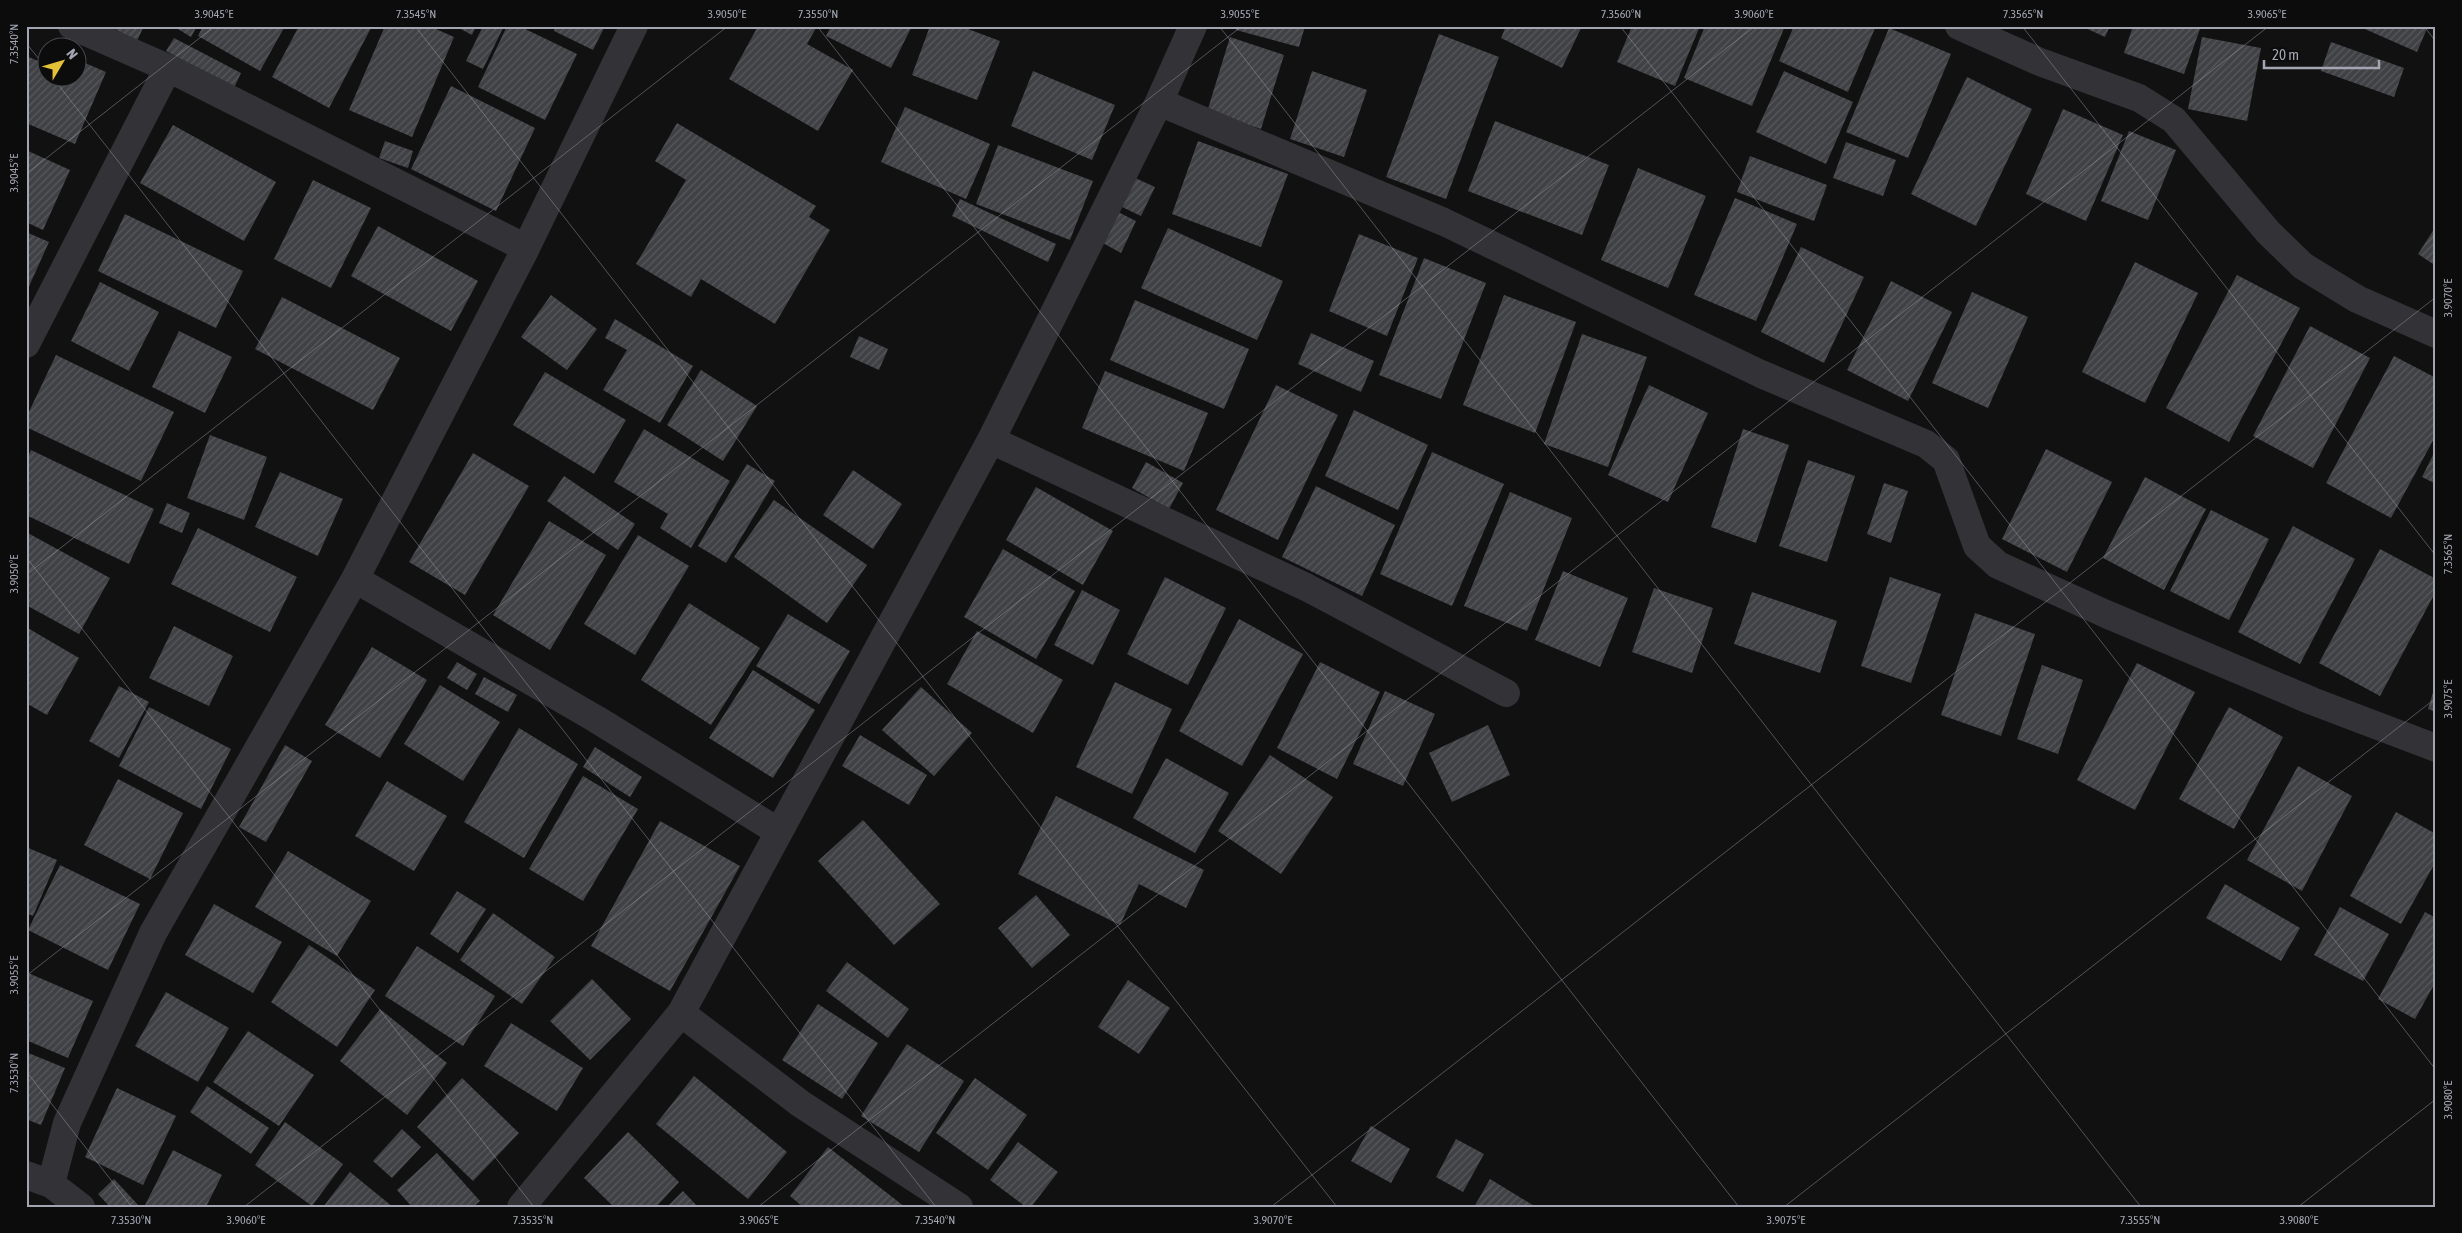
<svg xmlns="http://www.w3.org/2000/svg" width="2462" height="1233" font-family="'Asap Condensed',sans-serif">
  <defs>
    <pattern id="building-hatch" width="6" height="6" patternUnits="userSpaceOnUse" patternTransform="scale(1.25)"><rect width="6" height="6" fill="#404145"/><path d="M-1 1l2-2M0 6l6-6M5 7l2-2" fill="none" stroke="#58595d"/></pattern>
  </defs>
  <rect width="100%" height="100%" fill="#111112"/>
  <path fill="url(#building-hatch)" d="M 109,26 L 140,26 L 143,28 L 137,41 Z
    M 173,26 L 197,26 L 191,37 Z
    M 203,26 L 285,26 L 260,71 L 198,36 Z
    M 299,26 L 372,26 L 329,108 L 272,77 Z
    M 385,26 L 429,26 L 454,37 L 412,137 L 349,110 Z
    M 455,26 L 476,26 L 472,35 Z
    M 483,26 L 504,26 L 483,69 L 466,61 Z
    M 507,26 L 519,26 L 577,54 L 545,120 L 478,87 Z
    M 556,26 L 605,26 L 593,50 L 554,31 Z
    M 754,26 L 812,26 L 816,28 L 807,44 L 853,70 L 818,131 L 729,79 L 757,28 Z
    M 831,26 L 912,26 L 891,68 L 826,36 Z
    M 930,26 L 960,26 L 1000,41 L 977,100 L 912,75 Z
    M 1236,26 L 1305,26 L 1299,47 L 1236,30 Z
    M 1506,26 L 1582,26 L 1562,68 L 1501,38 Z
    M 1632,26 L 1700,26 L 1675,86 L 1617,62 Z
    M 1705,26 L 1785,26 L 1752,106 L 1684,78 Z
    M 1794,26 L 1875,28 L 1848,92 L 1779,61 Z
    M 2081,26 L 2110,26 L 2105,37 Z
    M 2133,26 L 2201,26 L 2184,74 L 2124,53 Z
    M 2358,26 L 2428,26 L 2417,52 Z
    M 1889,28 L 1951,54 L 1908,158 L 1846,132 Z
    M 1439,34 L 1499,57 L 1446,199 L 1386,177 Z
    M 1230,37 L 1284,55 L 1261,129 L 1207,112 Z
    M 2202,37 L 2261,48 L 2247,121 L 2188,109 Z
    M 174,38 L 241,73 L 234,88 L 166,51 Z
    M 2331,42 L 2404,68 L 2394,97 L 2321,71 Z
    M 26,56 L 48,65 L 48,78 L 78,78 L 78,60 L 106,72 L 75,144 L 26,123 Z
    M 1033,71 L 1115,105 L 1092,160 L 1011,126 Z
    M 1312,71 L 1367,90 L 1344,157 L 1290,139 Z
    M 1784,71 L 1853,102 L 1826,164 L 1756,132 Z
    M 1967,77 L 2032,109 L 1976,226 L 1911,194 Z
    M 451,86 L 535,128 L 496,211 L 411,169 Z
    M 905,107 L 990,144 L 966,199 L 881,162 Z
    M 2063,109 L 2123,135 L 2086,221 L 2026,194 Z
    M 1495,121 L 1609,165 L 1582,235 L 1468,191 Z
    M 677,123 L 816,206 L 809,217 L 830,230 L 775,324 L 701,279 L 691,297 L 636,264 L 686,180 L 655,161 Z
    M 173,125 L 276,182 L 244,241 L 140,183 Z
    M 2129,131 L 2176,150 L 2148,220 L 2101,201 Z
    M 385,141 L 413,151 L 408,168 L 379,158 Z
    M 1198,141 L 1288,174 L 1261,247 L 1172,214 Z
    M 1846,142 L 1896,160 L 1883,196 L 1833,178 Z
    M 998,145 L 1093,181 L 1070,240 L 976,204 Z
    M 26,150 L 70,170 L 43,230 L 26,222 Z
    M 1750,156 L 1827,185 L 1814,221 L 1737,192 Z
    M 1638,168 L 1706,196 L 1668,288 L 1601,260 Z
    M 1133,177 L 1155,187 L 1141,216 L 1120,206 Z
    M 313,180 L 371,208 L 331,288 L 274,259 Z
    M 1735,198 L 1797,224 L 1756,321 L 1694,295 Z
    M 960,199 L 1056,244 L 1048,262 L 952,216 Z
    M 1116,211 L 1136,221 L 1121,253 L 1101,242 Z
    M 125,214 L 243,271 L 216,328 L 98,271 Z
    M 378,226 L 478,281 L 451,331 L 351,276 Z
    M 2436,226 L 2436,266 L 2418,254 Z
    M 1168,228 L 1283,281 L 1257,340 L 1141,288 Z
    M 26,232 L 49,242 L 26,293 Z
    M 1359,234 L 1418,258 L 1387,336 L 1329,311 Z
    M 1801,247 L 1864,277 L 1824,363 L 1761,332 Z
    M 1424,258 L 1486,283 L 1441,399 L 1379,375 Z
    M 2135,262 L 2198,293 L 2145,403 L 2082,372 Z
    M 2237,275 L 2300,308 L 2229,442 L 2166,408 Z
    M 1891,281 L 1952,312 L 1908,401 L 1847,370 Z
    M 100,282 L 159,312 L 129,371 L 71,341 Z
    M 1972,292 L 2028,317 L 1988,408 L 1932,383 Z
    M 551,295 L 597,329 L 567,370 L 521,337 Z
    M 1504,295 L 1576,322 L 1535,433 L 1463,405 Z
    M 282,297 L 400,358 L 373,410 L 255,349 Z
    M 1135,300 L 1249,349 L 1224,409 L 1110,360 Z
    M 615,319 L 693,366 L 660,423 L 603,390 L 627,350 L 605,338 Z
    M 2310,326 L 2370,358 L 2313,468 L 2253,436 Z
    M 179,331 L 232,357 L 205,413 L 152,387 Z
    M 1311,333 L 1374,361 L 1361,392 L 1298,364 Z
    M 1582,334 L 1647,357 L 1608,467 L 1544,444 Z
    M 859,336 L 888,349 L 879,370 L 850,357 Z
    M 56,355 L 174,412 L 141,481 L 26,427 L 26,418 Z
    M 2394,356 L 2436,378 L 2436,435 L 2391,518 L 2326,483 Z
    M 701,370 L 757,406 L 723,461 L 667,425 Z
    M 1105,371 L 1208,413 L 1184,471 L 1082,428 Z
    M 545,372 L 626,420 L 594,474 L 513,425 Z
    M 1276,385 L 1338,415 L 1278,540 L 1216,510 Z
    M 1649,385 L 1708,413 L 1668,502 L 1608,475 Z
    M 1354,410 L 1428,445 L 1398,510 L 1325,476 Z
    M 644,429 L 730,481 L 691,548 L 660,528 L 668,514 L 614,482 Z
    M 1743,429 L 1789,445 L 1756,543 L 1711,527 Z
    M 210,435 L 267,457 L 244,520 L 187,498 Z
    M 2046,449 L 2112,482 L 2067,572 L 2002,539 Z
    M 2436,449 L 2436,484 L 2422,477 Z
    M 31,450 L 154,509 L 129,564 L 26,515 L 26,460 Z
    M 1432,452 L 1504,484 L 1452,606 L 1380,574 Z
    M 473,453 L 529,486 L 465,595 L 409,562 Z
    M 1808,460 L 1855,476 L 1827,562 L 1779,546 Z
    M 1146,462 L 1183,483 L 1169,509 L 1132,488 Z
    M 747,464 L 775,481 L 726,563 L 698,546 Z
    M 853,470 L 902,504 L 873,549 L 823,515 Z
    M 280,472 L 343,499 L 318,556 L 255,527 Z
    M 564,476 L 635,524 L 618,550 L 547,501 Z
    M 2145,477 L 2206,509 L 2164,590 L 2103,558 Z
    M 1884,483 L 1908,491 L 1891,543 L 1867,534 Z
    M 1316,486 L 1395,525 L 1362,596 L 1282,557 Z
    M 1036,487 L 1113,531 L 1083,585 L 1006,540 Z
    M 1510,492 L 1572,518 L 1527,631 L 1464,606 Z
    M 774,500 L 867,565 L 827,623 L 734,557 Z
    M 167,503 L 190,513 L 182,533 L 159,523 Z
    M 2211,510 L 2269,539 L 2229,620 L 2170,591 Z
    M 549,521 L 606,555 L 550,650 L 493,615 Z
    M 2293,526 L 2355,559 L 2300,664 L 2238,632 Z
    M 198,528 L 297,577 L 270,632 L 171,584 Z
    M 26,532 L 110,578 L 79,634 L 26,605 Z
    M 638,535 L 689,566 L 635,655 L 584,624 Z
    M 1003,549 L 1075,591 L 1036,659 L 964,617 Z
    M 2380,549 L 2436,579 L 2436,591 L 2380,696 L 2319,663 Z
    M 1563,571 L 1628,598 L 1600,667 L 1535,640 Z
    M 1165,577 L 1226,608 L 1188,685 L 1127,654 Z
    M 1890,577 L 1941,594 L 1911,683 L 1861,666 Z
    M 1654,588 L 1713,608 L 1692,673 L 1632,652 Z
    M 1082,590 L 1120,610 L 1093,665 L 1054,645 Z
    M 1752,592 L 1837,621 L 1820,673 L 1734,644 Z
    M 689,603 L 760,648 L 711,725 L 641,680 Z
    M 1975,613 L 2035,634 L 2001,736 L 1941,715 Z
    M 788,614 L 850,651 L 819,704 L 756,666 Z
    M 1239,619 L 1303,654 L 1242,766 L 1179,731 Z
    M 174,626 L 233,656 L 209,706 L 149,678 Z
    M 26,627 L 79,658 L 47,715 L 26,703 Z
    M 977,631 L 1063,680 L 1033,733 L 947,684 Z
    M 372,647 L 427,680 L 380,758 L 325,725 Z
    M 457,662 L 477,674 L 467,690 L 447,678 Z
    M 1320,662 L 1380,692 L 1337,779 L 1277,748 Z
    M 2137,663 L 2195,692 L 2135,810 L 2077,780 Z
    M 2042,665 L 2083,680 L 2058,754 L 2017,739 Z
    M 753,670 L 815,710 L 773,778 L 709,738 Z
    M 484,677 L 517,695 L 508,712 L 475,694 Z
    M 1115,682 L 1172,709 L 1132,794 L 1076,767 Z
    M 440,685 L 500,722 L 463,781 L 404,744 Z
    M 119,686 L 149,702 L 119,758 L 89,741 Z
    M 2435,686 L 2436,686 L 2436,712 L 2428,709 Z
    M 921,687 L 972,733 L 934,776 L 882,730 Z
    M 1385,691 L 1435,714 L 1403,786 L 1353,764 Z
    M 149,707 L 231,749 L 201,809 L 119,766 Z
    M 2229,707 L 2283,737 L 2234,829 L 2179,799 Z
    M 1488,725 L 1510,775 L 1452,802 L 1429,753 Z
    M 519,728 L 578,764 L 524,858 L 464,822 Z
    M 860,735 L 927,775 L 909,805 L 842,766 Z
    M 285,745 L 312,761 L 266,842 L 239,827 Z
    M 595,747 L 642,777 L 630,797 L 583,767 Z
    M 1270,755 L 1333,797 L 1281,874 L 1218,831 Z
    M 1166,758 L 1229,793 L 1195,853 L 1133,818 Z
    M 2298,766 L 2352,796 L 2302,891 L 2247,860 Z
    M 583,776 L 638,809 L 583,901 L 529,869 Z
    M 118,779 L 183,813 L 150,879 L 84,845 Z
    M 387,781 L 447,816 L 414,871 L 355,836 Z
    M 1056,796 L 1204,870 L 1186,908 L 1139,884 L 1120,925 L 1018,874 Z
    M 2396,812 L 2436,834 L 2436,861 L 2401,924 L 2350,896 Z
    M 863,820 L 940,904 L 894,945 L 818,861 Z
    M 660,821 L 740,866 L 670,991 L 591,946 Z
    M 26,847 L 57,860 L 33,916 L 26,913 Z
    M 288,851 L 371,901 L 337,956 L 255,907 Z
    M 60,865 L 140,904 L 108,970 L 28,930 Z
    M 2225,884 L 2300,928 L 2281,961 L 2206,918 Z
    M 457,891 L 486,909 L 458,953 L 430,934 Z
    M 1036,895 L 1070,935 L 1032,968 L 998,928 Z
    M 214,904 L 282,942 L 253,993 L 185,955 Z
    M 2340,907 L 2389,934 L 2363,981 L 2314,955 Z
    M 2425,912 L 2436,918 L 2436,981 L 2415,1019 L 2378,999 Z
    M 493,913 L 555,957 L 522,1004 L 460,960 Z
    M 309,945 L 375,990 L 337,1047 L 271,1002 Z
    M 417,946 L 495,996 L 463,1046 L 385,996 Z
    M 847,962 L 909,1009 L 888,1038 L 826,991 Z
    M 26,972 L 93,1001 L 68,1058 L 26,1040 Z
    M 592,979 L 631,1019 L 590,1060 L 550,1021 Z
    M 1128,980 L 1170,1008 L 1139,1054 L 1098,1027 Z
    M 166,992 L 229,1028 L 198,1082 L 135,1046 Z
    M 818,1004 L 878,1043 L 842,1099 L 782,1060 Z
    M 380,1009 L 447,1063 L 407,1115 L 340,1061 Z
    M 511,1023 L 583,1068 L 557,1111 L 484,1066 Z
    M 248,1031 L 314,1075 L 279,1126 L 213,1082 Z
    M 907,1044 L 964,1081 L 919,1152 L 861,1116 Z
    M 26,1052 L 65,1068 L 41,1125 L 26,1119 Z
    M 694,1076 L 787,1152 L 748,1199 L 656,1124 Z
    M 462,1078 L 519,1133 L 473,1181 L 417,1127 Z
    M 975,1078 L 1027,1115 L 988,1170 L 936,1133 Z
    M 207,1086 L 269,1128 L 251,1154 L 190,1112 Z
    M 117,1088 L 176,1116 L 143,1185 L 85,1157 Z
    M 285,1122 L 343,1164 L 312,1206 L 255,1165 Z
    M 1371,1126 L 1410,1149 L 1391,1183 L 1351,1161 Z
    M 402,1129 L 421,1147 L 392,1178 L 373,1161 Z
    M 628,1132 L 679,1182 L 656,1207 L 614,1207 L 584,1178 Z
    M 1456,1139 L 1484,1154 L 1463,1192 L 1436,1177 Z
    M 1018,1142 L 1058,1172 L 1031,1207 L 1026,1207 L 990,1180 Z
    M 828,1147 L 905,1207 L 803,1207 L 790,1196 Z
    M 173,1150 L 222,1175 L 206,1207 L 144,1207 Z
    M 437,1153 L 480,1201 L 473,1207 L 412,1207 L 397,1190 Z
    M 350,1172 L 393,1207 L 323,1207 Z
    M 114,1179 L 139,1206 L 138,1207 L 110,1207 L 98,1194 Z
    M 1490,1179 L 1536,1207 L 1474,1207 Z
    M 683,1191 L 698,1207 L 667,1207 Z"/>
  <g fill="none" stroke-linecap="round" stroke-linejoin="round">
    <path stroke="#323237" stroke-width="28" d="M 72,26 L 168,68 L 526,248
      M 1959,26 L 2040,62 L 2139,98 L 2174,120 L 2268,232 L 2303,266 L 2357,299 L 2436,334
      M 1159,102 L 1444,222 L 1761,374 L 1926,444 L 1946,460 L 1977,546 L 1998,565 L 2106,614 L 2312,701 L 2436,748
      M 26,344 L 168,68
      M 991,440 L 1306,587 L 1506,693
      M 355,579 L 596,719 L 779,832
      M 681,1013 L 801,1104 L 959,1207
      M 26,1175 L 51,1184 L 81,1207
      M 51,1184 L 67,1123 L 153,933 L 355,579 L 526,248 L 634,26
      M 521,1207 L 681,1013 L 991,440 L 1159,102 L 1193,26"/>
  </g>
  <path fill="none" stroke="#a3a6b2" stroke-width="1" stroke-opacity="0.45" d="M 415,26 L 1337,1207M 817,26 L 1739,1207M 1219,26 L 2141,1207M 1620,26 L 2436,1070M 2022,26 L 2436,556M 2424,26 L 2436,42M 26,43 L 48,70M 53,78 L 936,1207M 26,174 L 215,26M 26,557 L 534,1207M 26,575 L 728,26M 26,976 L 1242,26M 26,1071 L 132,1207M 244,1207 L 1755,26M 758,1207 L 2269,26M 1271,1207 L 2436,297M 1784,1207 L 2436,698M 2298,1207 L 2436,1099"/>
  <rect width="2462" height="1233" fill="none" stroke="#0c0c0d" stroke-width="55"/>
  <g transform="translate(62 62) rotate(52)"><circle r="24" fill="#0c0c0d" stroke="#484a4f"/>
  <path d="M0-4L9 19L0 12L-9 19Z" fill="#e4c237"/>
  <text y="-8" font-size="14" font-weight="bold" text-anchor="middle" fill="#a3a6b2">N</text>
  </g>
  <path d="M2264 60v8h115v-8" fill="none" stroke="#a3a6b2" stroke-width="2.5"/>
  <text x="2272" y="60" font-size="15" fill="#a3a6b2" stroke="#0c0c0d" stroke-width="4" paint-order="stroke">20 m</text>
  <rect x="28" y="28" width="2406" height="1178" fill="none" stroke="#a3a6b2" stroke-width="2"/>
  <g font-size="12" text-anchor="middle" fill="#a3a6b2">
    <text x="214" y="18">3.9045°E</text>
    <text x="416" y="18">7.3545°N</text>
    <text x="727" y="18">3.9050°E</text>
    <text x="818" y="18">7.3550°N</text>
    <text x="1240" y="18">3.9055°E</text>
    <text x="1621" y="18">7.3560°N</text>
    <text x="1754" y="18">3.9060°E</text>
    <text x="2023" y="18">7.3565°N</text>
    <text x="2267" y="18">3.9065°E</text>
    <text transform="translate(14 44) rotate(-90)" y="4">7.3540°N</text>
    <text transform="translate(14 173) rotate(-90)" y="4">3.9045°E</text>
    <text transform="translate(2448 298) rotate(-90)" y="4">3.9070°E</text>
    <text transform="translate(2448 554) rotate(-90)" y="4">7.3565°N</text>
    <text transform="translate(14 574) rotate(-90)" y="4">3.9050°E</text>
    <text transform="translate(2448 699) rotate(-90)" y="4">3.9075°E</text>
    <text transform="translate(14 975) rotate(-90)" y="4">3.9055°E</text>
    <text transform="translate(14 1073) rotate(-90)" y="4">7.3530°N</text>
    <text transform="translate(2448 1100) rotate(-90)" y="4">3.9080°E</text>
    <text x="131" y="1224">7.3530°N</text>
    <text x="246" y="1224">3.9060°E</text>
    <text x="533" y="1224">7.3535°N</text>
    <text x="759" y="1224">3.9065°E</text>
    <text x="935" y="1224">7.3540°N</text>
    <text x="1273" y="1224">3.9070°E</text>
    <text x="1786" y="1224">3.9075°E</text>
    <text x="2140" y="1224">7.3555°N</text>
    <text x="2299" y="1224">3.9080°E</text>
  </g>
</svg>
